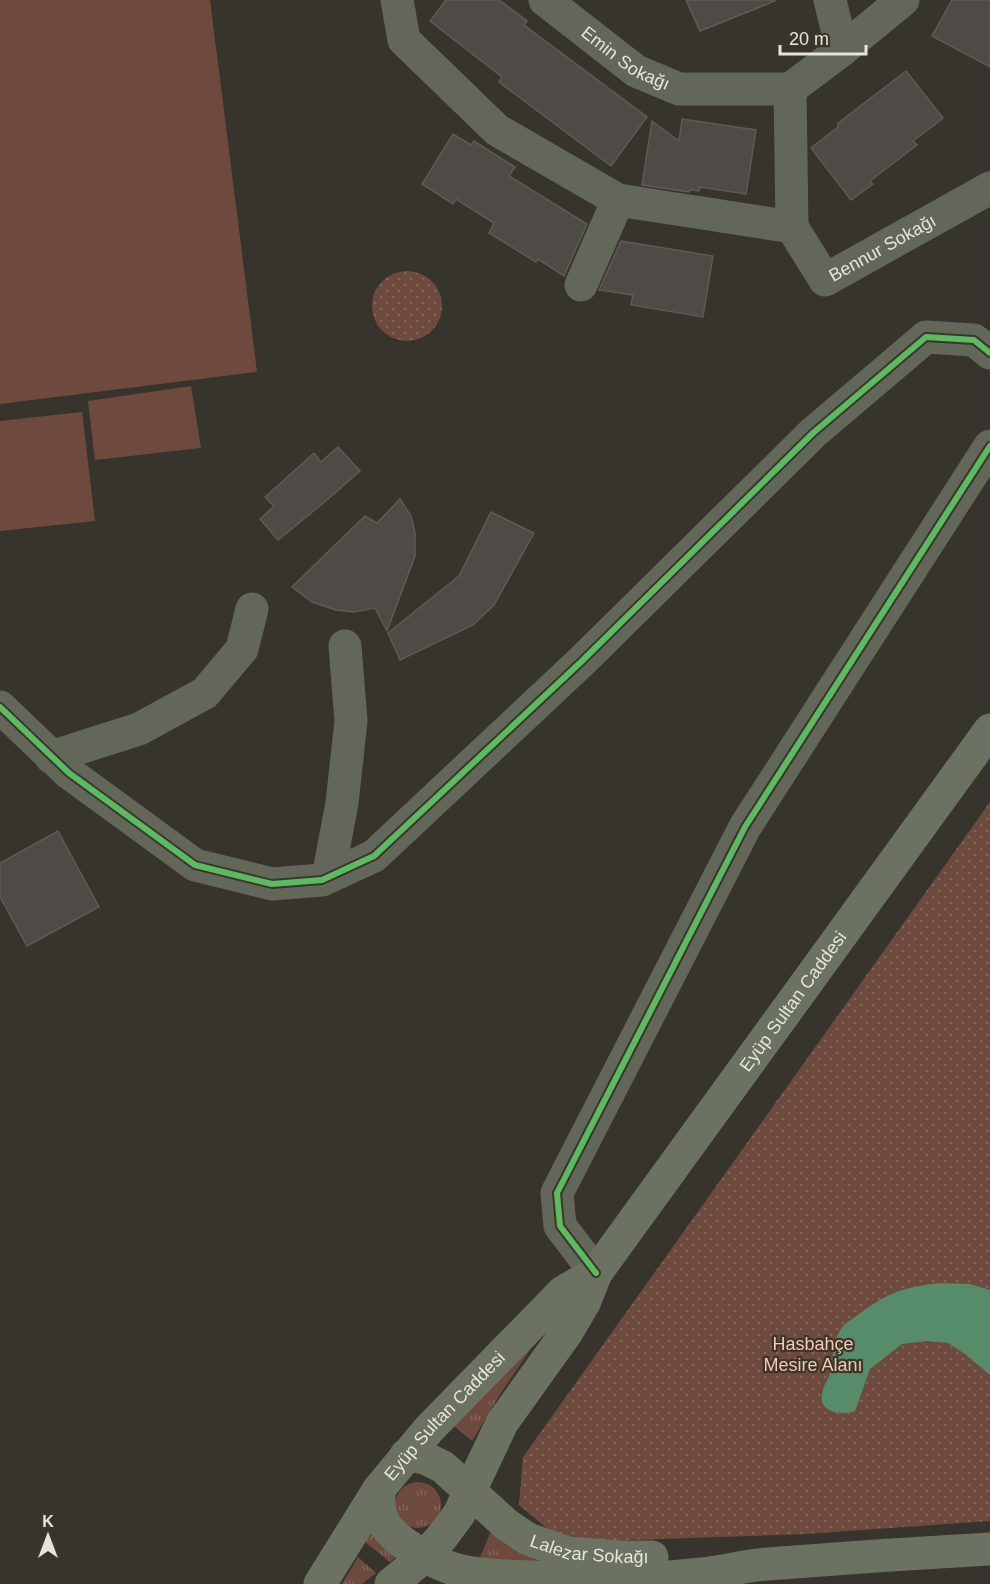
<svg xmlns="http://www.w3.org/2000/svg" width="990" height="1584" font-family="Arial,sans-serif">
  <defs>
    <pattern id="grass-tufts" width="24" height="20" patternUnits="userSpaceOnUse" patternTransform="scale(1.5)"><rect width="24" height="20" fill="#6e4a3e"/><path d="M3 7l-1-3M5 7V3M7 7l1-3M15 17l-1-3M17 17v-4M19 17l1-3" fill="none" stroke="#836459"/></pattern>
    <pattern id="park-dots" width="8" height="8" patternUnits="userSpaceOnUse" patternTransform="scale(1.5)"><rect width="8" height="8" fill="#6e4a3e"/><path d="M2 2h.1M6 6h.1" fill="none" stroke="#836459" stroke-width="1.8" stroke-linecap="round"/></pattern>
  </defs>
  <rect width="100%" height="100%" fill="#36342d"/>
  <path fill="url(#grass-tufts)" d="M 540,1335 L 501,1393 L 472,1441 L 454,1426 Z
    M395 1505a23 23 0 1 1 46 0a23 23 0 1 1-46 0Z
    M 371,1530 L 397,1556 L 390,1562 L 365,1542 Z
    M 491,1531 L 549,1562 L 479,1560 Z
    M 358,1557 L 376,1573 L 362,1584 L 342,1584 Z"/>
  <path fill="url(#park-dots)" d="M372 306a35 35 0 1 1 70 0a35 35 0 1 1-70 0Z
    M 990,802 L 990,1521 L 806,1534 L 598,1541 L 554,1534 L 519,1505 L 523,1457 Z"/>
  <path fill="#6e4a3e" d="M 0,0 L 210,0 L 257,372 L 0,404 Z
    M 191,386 L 201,448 L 95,460 L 88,401 Z
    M 82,412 L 95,521 L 0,531 L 0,421 Z"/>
  <path fill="#578c6a" d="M 939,1283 L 970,1284 L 990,1290 L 990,1375 L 965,1354 L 948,1343 L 927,1341 L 902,1344 L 870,1369 L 855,1411 C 839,1416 816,1412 823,1390 C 824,1384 829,1379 830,1373 C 834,1357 832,1338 844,1325 C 848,1321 854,1318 859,1314 C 890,1292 901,1288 939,1283 Z"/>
  <path fill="#4e4b46" stroke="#5e5a55" stroke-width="1.5" d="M 446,0 L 499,0 L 527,21 L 524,25 L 647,117 L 611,166 L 499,82 L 502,77 L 430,21 Z
    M 686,0 L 775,0 L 775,1 L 700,31 Z
    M 952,0 L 990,0 L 990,67 L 932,36 Z
    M 906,71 L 943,118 L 913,141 L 917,145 L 870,181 L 873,184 L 851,200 L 811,148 L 838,127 L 838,123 Z
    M 682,119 L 756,130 L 746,194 L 700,187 L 699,191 L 690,190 L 689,192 L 642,185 L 652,121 L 679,141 Z
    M 453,134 L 471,145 L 474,141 L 515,167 L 509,176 L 587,224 L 564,276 L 538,259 L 536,262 L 489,233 L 494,223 L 456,199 L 453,204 L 422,184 Z
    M 621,241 L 713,256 L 703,317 L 631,305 L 633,295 L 599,290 Z
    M 338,447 L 360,471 L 327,500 L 278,540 L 260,519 L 274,506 L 265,497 L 314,453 L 321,462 Z
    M 400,499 L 411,516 L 415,532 L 415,556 L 387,631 L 375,608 L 354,612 L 336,610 L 312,602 L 292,587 L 365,516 L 377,523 Z
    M 491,512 L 534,533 L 494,605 L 473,625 L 400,660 L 388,633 L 459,576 Z
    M 58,831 L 99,907 L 27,946 L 0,897 L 0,863 Z"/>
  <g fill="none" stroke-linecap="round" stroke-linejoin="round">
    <g stroke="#626759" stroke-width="33">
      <path id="s1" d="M 397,0 L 404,40 L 497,130 L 618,200 L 792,227 L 825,280 L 990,188"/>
      <path id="s2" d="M 545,0 L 636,71 L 679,89 L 790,89 L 842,50 L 903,0"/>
      <path d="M 830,0 L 842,50"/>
      <path d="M 790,89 L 792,227"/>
      <path d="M 581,285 L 618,200"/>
      <path d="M 0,707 L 69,773 L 195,865 L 272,884 L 322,880 L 374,856 L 582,661 L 813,433 L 926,337 L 974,340 L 990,353"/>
      <path d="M 51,757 L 139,729 L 205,693 L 242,649 L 252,609"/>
      <path d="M 328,877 L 342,803 L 351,721 L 345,646"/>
      <path d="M 596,1273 L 560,1226 L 557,1193 L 745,827 L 990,446"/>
    </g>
    <g stroke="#6c7261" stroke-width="33">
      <path id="s3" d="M 406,1455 L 425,1458 L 443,1467 L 507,1525 L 528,1539 L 568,1553 L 621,1557 L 652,1557"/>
      <path d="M 379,1489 C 379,1499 378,1511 383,1521 C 393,1541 435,1564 457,1570 C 481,1576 505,1576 529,1577 C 586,1580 644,1581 701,1574 C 724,1572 746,1565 768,1564 C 842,1558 916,1553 990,1549"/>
      <path id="s4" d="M 320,1584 L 379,1489 L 429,1429 L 563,1292 L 596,1273"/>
      <path id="s5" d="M 391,1584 L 425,1556 L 442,1537 L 459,1514 L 502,1423 L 567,1332 L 584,1303 L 596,1273 L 990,730"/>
    </g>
    <defs>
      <path id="cycleway" d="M 0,707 L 69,773 L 195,865 L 272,884 L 322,880 L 374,856 L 582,661 L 813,433 L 926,337 L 974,340 L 990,353
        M 596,1273 L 560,1226 L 557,1193 L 745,827 L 990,446"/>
    </defs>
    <use href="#cycleway" stroke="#3a3729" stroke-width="10"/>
    <use href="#cycleway" stroke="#5cba63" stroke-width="6"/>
  </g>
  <g text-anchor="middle" stroke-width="4.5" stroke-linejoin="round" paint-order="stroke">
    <g font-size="18" fill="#e6e4db" stroke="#3a3729">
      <text dy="6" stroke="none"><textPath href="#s2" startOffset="100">Emin Sokağı</textPath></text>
      <text dy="6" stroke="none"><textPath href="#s1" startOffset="614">Bennur Sokağı</textPath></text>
      <text dy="6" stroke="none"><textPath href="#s5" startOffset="712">Eyüp Sultan Caddesi</textPath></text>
      <text dy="6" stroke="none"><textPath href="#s4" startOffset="210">Eyüp Sultan Caddesi</textPath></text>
      <text dy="6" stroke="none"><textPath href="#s3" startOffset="214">Lalezar Sokağı</textPath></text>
    </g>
    <g font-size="18" fill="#fcc4b4" stroke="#3a3729">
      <text x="813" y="1350">Hasbahçe<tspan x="813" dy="21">Mesire Alanı</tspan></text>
    </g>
  </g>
  <g transform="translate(48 1536)" stroke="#3a3729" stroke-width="4.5" paint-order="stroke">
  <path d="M0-4.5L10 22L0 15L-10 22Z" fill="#e6e4db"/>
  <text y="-9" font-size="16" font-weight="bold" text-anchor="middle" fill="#e6e4db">K</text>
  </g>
  <path d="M780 45v9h86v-9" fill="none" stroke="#e6e4db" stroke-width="3"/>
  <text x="789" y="45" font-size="18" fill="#e6e4db" stroke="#3a3729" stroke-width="4.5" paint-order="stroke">20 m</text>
</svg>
